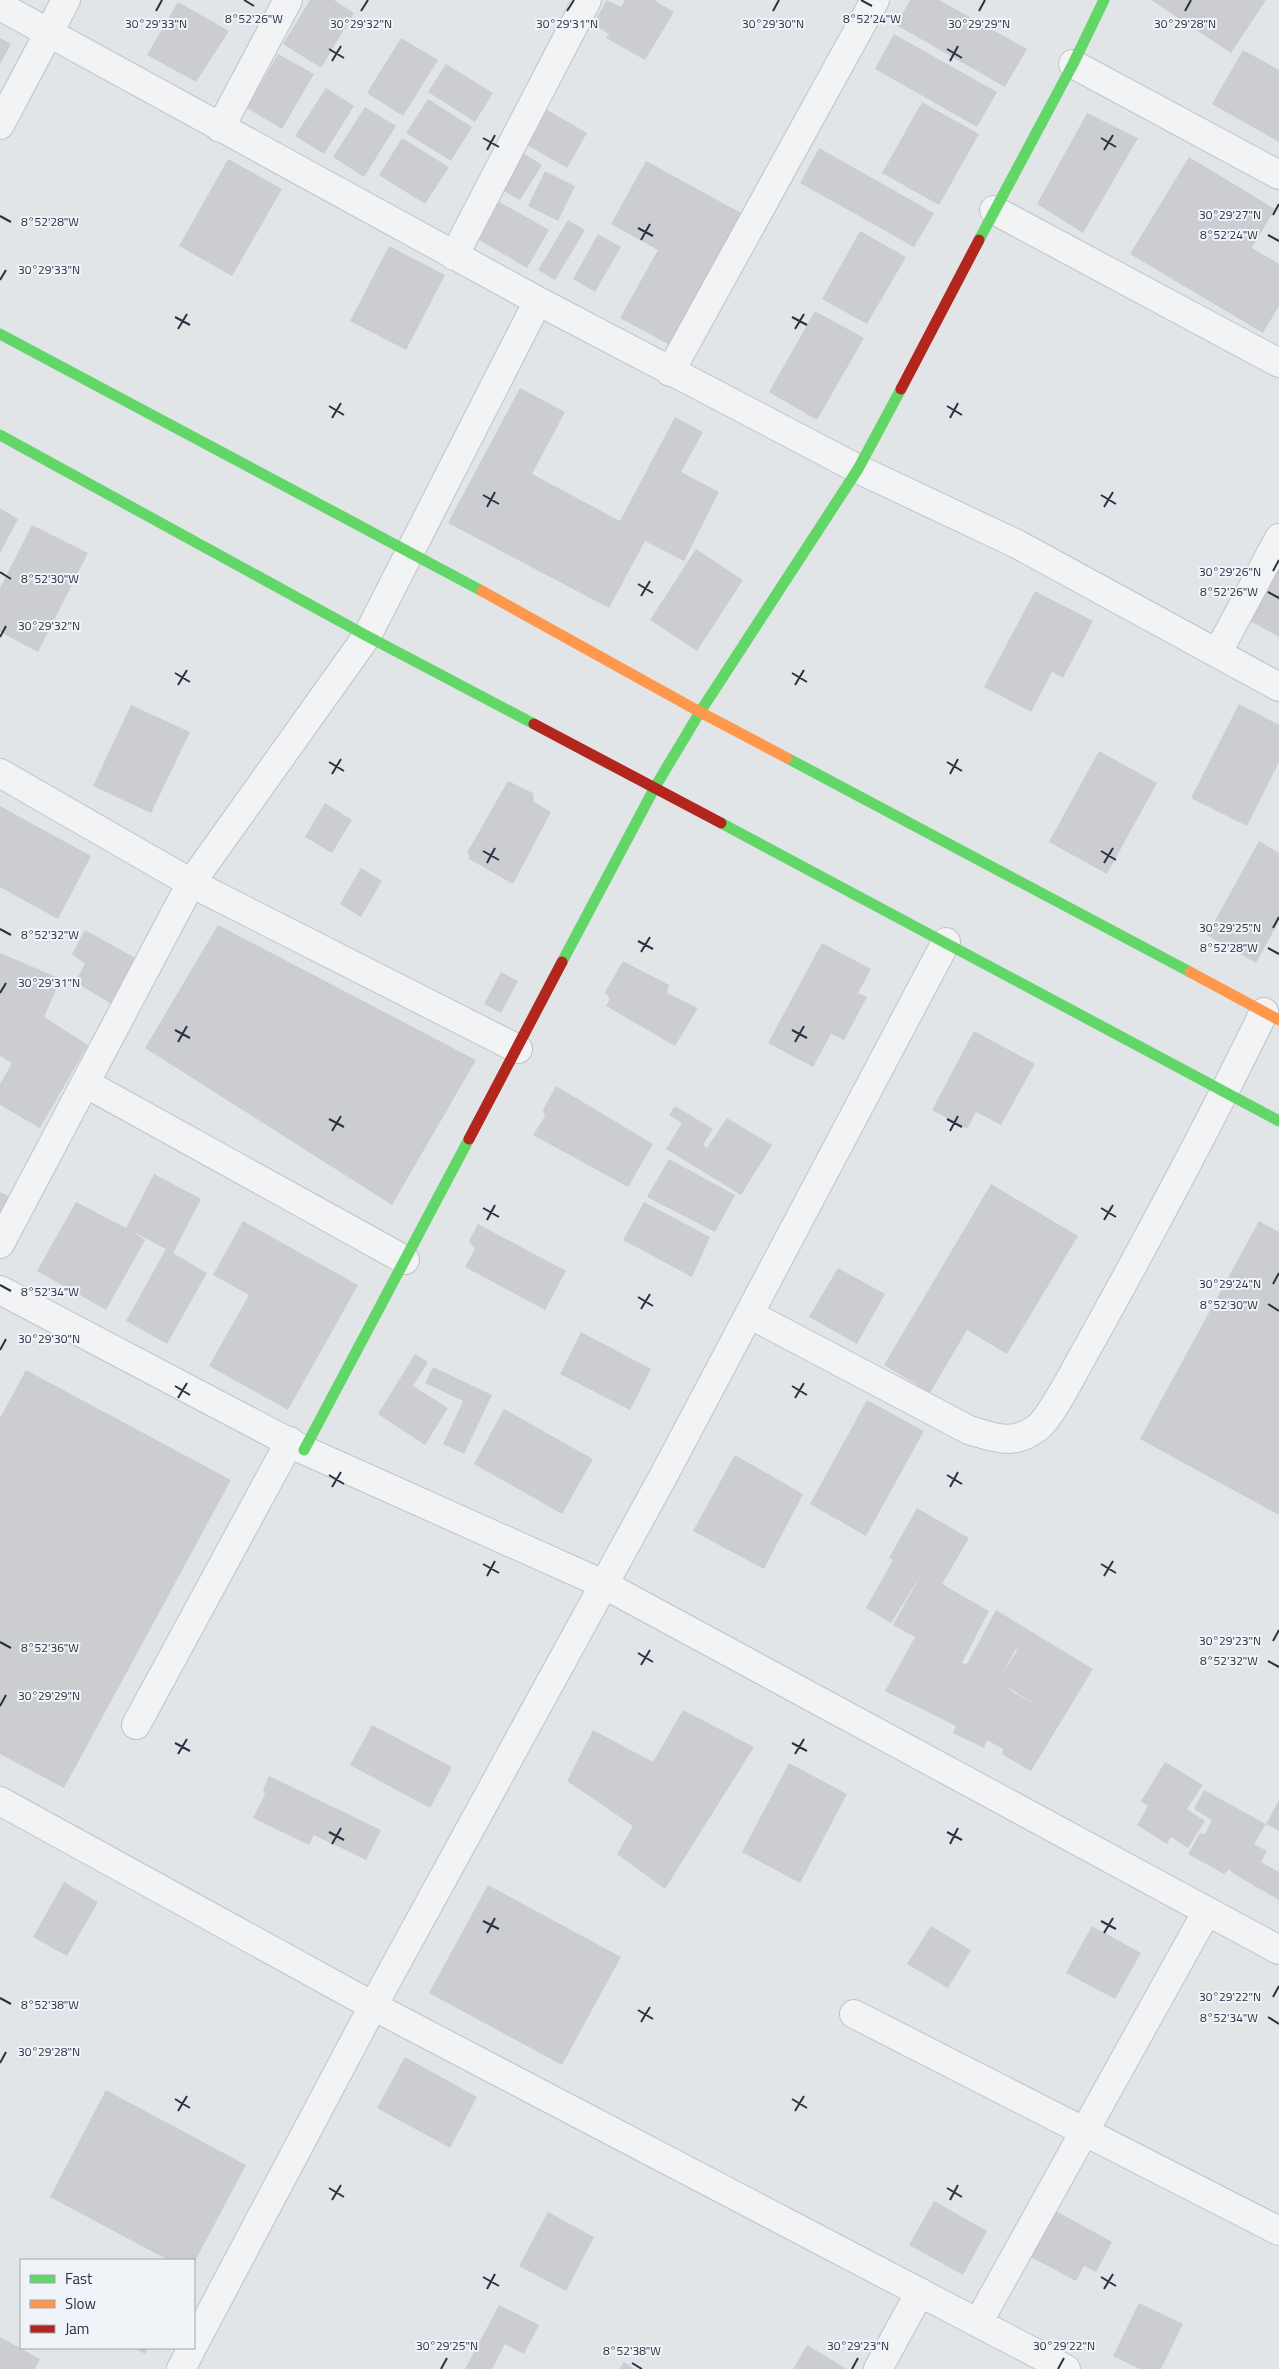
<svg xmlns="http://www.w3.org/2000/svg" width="1279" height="2369" font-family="'Titillium Web',sans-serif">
  <rect width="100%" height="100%" fill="#e2e5e8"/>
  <path fill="#cbcdd0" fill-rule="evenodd" d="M 310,0 L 334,0 L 354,13 L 321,68 L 283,44 Z
    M 607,0 L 621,7 L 625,0 L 654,0 L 674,12 L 645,60 L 606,38 L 609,34 L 593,24 Z
    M 910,0 L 939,0 L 1027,49 L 1005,87 L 896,25 Z
    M 1151,0 L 1266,0 L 1231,53 Z
    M 178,2 L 229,31 L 196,82 L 147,55 Z
    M 894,34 L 997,92 L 977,127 L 875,69 Z
    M 0,38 L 11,44 L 0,64 Z
    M 401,38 L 438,60 L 403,116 L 367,93 Z
    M 1243,50 L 1279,70 L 1279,142 L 1212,104 Z
    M 278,54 L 314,74 L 282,129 L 247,108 Z
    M 446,64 L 493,93 L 475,122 L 428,92 Z
    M 326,88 L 354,106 L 324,154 L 295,136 Z
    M 428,99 L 472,127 L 451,161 L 406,133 Z
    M 922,102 L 979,134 L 939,205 L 882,173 Z
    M 365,107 L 396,126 L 364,177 L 333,157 Z
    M 547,110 L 587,133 L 567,168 L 527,145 Z
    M 1087,113 L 1138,138 L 1083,233 L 1037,204 Z
    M 402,138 L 449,167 L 425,204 L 379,175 Z
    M 819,148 L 934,213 L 914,247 L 800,183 Z
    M 523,153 L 542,165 L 520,200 L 500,189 Z
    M 1189,157 L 1275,209 L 1252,248 L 1279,264 L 1279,306 L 1263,333 L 1130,254 Z
    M 228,159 L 282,189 L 232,276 L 179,246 Z
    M 646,161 L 743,214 L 670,345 L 620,318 L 658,250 L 611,224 Z
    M 545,171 L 575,186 L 558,221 L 528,206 Z
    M 496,200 L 549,230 L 527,268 L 474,237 Z
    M 568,220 L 585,230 L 555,280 L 538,270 Z
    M 860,231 L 906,257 L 867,324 L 822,299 Z
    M 598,234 L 621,247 L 595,292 L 573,279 Z
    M 389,246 L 445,275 L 406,350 L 350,321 Z
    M 815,311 L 864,338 L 817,420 L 769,392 Z
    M 520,388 L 565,412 L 532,474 L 620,521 L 675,417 L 703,432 L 681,472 L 719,492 L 684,561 L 645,541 L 609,608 L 448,523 Z
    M 0,508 L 18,519 L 0,553 Z
    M 32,525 L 88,553 L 38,652 L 0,632 L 0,588 Z
    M 696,549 L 743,580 L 697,651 L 650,620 Z
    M 1279,557 L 1279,637 L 1245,618 Z
    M 1035,591 L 1093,621 L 1063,678 L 1052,672 L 1031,712 L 984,687 Z
    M 1239,704 L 1279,725 L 1279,762 L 1247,826 L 1191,798 Z
    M 131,705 L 190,732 L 151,813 L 93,786 Z
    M 1099,751 L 1157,783 L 1107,874 L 1049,842 Z
    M 508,781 L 533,793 L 534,802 L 551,812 L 513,884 L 469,859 L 468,851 Z
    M 325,803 L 352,820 L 332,853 L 305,837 Z
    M 0,806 L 91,856 L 58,919 L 0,887 Z
    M 1259,841 L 1279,853 L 1279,921 L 1256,963 L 1207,935 Z
    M 361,868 L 382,881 L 361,917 L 340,904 Z
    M 218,925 L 476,1060 L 392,1205 L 145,1048 Z
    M 85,930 L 139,960 L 115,1006 L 75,982 L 85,964 L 72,954 Z
    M 822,943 L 871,969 L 858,993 L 867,997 L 844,1040 L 831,1034 L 813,1067 L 768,1043 Z
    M 0,953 L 61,979 L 44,1017 L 88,1045 L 40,1128 L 0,1105 L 0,1084 L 12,1063 L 0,1056 Z
    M 623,961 L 669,985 L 667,993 L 698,1008 L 675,1046 L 606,1006 L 610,999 L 605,992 Z
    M 501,972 L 518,981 L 501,1013 L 484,1004 Z
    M 974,1031 L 1035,1064 L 1001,1125 L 976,1112 L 967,1129 L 932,1110 Z
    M 556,1086 L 653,1144 L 628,1187 L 533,1135 L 545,1116 L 543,1110 Z
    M 675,1106 L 713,1129 L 703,1145 L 707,1148 L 727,1118 L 772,1145 L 741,1195 L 666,1149 L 682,1123 L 669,1115 Z
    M 669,1159 L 735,1195 L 715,1232 L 647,1197 Z
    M 154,1174 L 201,1199 L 173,1253 L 207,1273 L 167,1344 L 126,1321 L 166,1249 L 132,1231 L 145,1240 L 106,1310 L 37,1271 L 76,1202 L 126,1228 Z
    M 991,1184 L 1078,1236 L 1007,1354 L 967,1330 L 930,1393 L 884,1365 Z
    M 0,1192 L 11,1197 L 0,1220 Z
    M 644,1202 L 710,1237 L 692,1277 L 623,1240 Z
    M 243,1221 L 358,1285 L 288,1410 L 209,1366 L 249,1295 L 213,1275 Z
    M 1259,1221 L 1279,1232 L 1279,1515 L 1140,1439 Z
    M 478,1224 L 566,1271 L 545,1310 L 465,1267 L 475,1249 L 469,1241 Z
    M 838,1268 L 885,1294 L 857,1344 L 809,1317 Z
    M 581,1332 L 651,1369 L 630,1410 L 560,1374 Z
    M 415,1354 L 428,1362 L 413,1386 L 448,1408 L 425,1445 L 378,1414 Z
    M 433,1367 L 492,1395 L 464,1454 L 443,1444 L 463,1401 L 425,1383 Z
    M 26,1370 L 231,1480 L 64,1788 L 0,1754 L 0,1418 Z
    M 867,1400 L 924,1431 L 866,1536 L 810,1504 Z
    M 504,1409 L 593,1459 L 562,1514 L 474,1464 Z
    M 735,1455 L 803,1494 L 764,1569 L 693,1531 Z
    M 917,1508 L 969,1538 L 942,1584 L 989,1611 L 962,1663 L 967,1664 L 996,1610 L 1093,1669 L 1031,1771 L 1003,1755 L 1003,1749 L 987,1740 L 984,1748 L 953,1733 L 956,1726 L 885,1691 L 915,1637 L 893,1625 L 922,1573 L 891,1623 L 866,1608 L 893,1560 L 889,1558 ZM 1018,1649 L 1001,1676 L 1015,1650 ZM 1003,1684 L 1039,1707 L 1015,1693 Z
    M 683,1710 L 754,1747 L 665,1889 L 617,1854 L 633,1826 L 567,1781 L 593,1730 L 653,1762 Z
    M 372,1725 L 452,1767 L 430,1808 L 350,1765 Z
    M 1165,1762 L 1203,1785 L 1187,1809 L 1205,1821 L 1188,1848 L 1171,1837 L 1167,1844 L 1137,1825 L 1148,1806 L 1141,1801 Z
    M 789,1763 L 847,1794 L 800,1883 L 742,1852 Z
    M 269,1776 L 381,1830 L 366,1860 L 314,1835 L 309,1845 L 253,1818 L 265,1794 L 263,1790 Z
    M 1204,1790 L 1266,1824 L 1254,1844 L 1267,1851 L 1261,1862 L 1279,1872 L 1279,1900 L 1234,1874 L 1229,1869 L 1224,1874 L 1188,1854 L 1200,1833 L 1205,1834 L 1212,1820 L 1194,1809 Z
    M 1279,1800 L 1279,1831 L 1266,1824 Z
    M 64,1882 L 98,1902 L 67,1956 L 33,1937 Z
    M 488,1885 L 621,1957 L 562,2065 L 429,1993 Z
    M 931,1926 L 971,1950 L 948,1988 L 907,1964 Z
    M 1092,1926 L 1141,1953 L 1115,1999 L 1066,1973 Z
    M 405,2057 L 477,2097 L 450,2148 L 377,2108 Z
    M 106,2090 L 246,2165 L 194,2263 L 194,2260 L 168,2260 L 50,2197 Z
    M 934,2201 L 987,2231 L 963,2275 L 909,2245 Z
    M 1056,2211 L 1112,2242 L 1096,2272 L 1084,2266 L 1076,2281 L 1031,2257 Z
    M 548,2212 L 594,2237 L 566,2291 L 519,2266 Z
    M 1139,2303 L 1183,2324 L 1161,2369 L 1139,2369 L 1113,2356 Z
    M 499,2305 L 539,2325 L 524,2354 L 505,2344 L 492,2369 L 465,2369 Z
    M 0,2337 L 40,2359 L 35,2369 L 0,2369 Z
    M 807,2345 L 847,2369 L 793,2369 Z
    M 134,2348 L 148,2348 L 145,2354 Z
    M 624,2362 L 634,2369 L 619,2369 Z"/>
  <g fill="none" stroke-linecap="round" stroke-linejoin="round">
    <defs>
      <path id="street" d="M 0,6 L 538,301 L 858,469 L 1017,544 L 1279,687
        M 1073,64 L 1279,175
        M 0,125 L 66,0
        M 220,128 L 288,0
        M 994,210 L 1279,363
        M 454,256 L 587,0
        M 670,372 L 875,0
        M 1218,652 L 1279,538
        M 0,773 L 191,883 L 518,1049
        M 85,1083 L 405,1260
        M 0,1244 L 191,883 L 367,636 L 538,301
        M 0,1290 L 304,1450 L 603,1584 L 1279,1950
        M 749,1314 L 969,1430 C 996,1438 1013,1446 1037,1428 C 1052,1417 1078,1363 1089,1345 C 1150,1235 1209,1125 1264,1012
        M 136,1725 L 290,1441
        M 0,1801 L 373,2006 L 1066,2369
        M 854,2014 L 1279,2231
        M 978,2323 L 1207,1911
        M 194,2344 L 373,2006 L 665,1473 L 946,942
        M 181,2369 L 192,2348
        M 878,2369 L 920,2292"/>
    </defs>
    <use href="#street" stroke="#c0c3c6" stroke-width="30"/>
    <use href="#street" stroke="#f2f3f4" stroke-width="28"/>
    <path stroke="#63d668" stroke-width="11" d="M 979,240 L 1073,64 L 1104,0
      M 0,334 L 482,591
      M 0,435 L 367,636 L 534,724
      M 787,758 L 1190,972
      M 721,823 L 1279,1121
      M 562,962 L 655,787 L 700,712 L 858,469 L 901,389
      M 304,1450 L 469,1139"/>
    <path stroke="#ff974d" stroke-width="11" d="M 482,591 L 700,712 L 787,758
      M 1190,972 L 1279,1020"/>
    <path stroke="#b3261e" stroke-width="11" d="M 901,389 L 979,240
      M 534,724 L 721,823
      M 469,1139 L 562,962"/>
  </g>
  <path fill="none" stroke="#273243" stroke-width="2" d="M 244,0 L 254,6M 861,0 L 872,6M 156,11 L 162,0M 361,11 L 368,0M 567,11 L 574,0M 773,11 L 779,0M 979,11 L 985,0M 1185,11 L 1191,0M 329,49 L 344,58M 947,49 L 962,58M 332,61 L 341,46M 950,61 L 958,46M 483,138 L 499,147M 1101,138 L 1116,147M 487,150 L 495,135M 1104,150 L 1113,135M 1273,215 L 1279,204M 0,216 L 11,222M 638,228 L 653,236M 1268,235 L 1279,241M 641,240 L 650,224M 0,280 L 6,270M 175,317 L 190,325M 792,317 L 807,325M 178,329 L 187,314M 795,329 L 804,314M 329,406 L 344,415M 947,406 L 962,415M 332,418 L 341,403M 950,418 L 958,403M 483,495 L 499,504M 1101,495 L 1116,504M 487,507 L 495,492M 1104,507 L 1113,492M 1273,571 L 1279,560M 0,572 L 11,579M 638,584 L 653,593M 1268,592 L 1279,598M 641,596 L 650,581M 0,637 L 6,626M 175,673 L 190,682M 792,673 L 807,682M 178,685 L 187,670M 795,685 L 804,670M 329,762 L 344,771M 947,762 L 962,771M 332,774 L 341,759M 950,774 L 958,759M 483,851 L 499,860M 1101,851 L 1116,860M 487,863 L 495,848M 1104,863 L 1113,848M 1273,928 L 1279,917M 0,929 L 11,935M 638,941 L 653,949M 1268,948 L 1279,954M 641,952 L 650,937M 0,993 L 6,983M 175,1030 L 190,1038M 792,1030 L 807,1038M 178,1042 L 187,1026M 795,1042 L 804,1026M 329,1119 L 344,1127M 947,1119 L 962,1127M 332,1131 L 341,1116M 950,1131 L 958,1116M 483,1208 L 499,1217M 1101,1208 L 1116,1217M 487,1220 L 495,1205M 1104,1220 L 1113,1205M 1273,1284 L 1279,1273M 0,1285 L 11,1291M 638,1297 L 653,1306M 1268,1304 L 1279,1311M 641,1309 L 650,1294M 0,1350 L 6,1339M 175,1386 L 190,1395M 792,1386 L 807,1395M 178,1398 L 187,1383M 795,1398 L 804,1383M 329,1475 L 344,1484M 947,1475 L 962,1484M 332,1487 L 341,1472M 950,1487 L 958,1472M 483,1564 L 499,1573M 1101,1564 L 1116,1573M 487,1576 L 495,1561M 1104,1576 L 1113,1561M 1273,1641 L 1279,1630M 0,1642 L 11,1648M 638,1653 L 653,1662M 1268,1661 L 1279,1667M 641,1665 L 650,1650M 0,1706 L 6,1695M 175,1743 L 190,1751M 792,1743 L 807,1751M 178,1754 L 187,1739M 795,1754 L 804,1739M 329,1832 L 344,1840M 947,1832 L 962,1840M 332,1844 L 341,1828M 950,1844 L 958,1828M 483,1921 L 499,1929M 1101,1921 L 1116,1929M 487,1933 L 495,1918M 1104,1933 L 1113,1918M 1273,1997 L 1279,1986M 0,1998 L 11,2004M 638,2010 L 653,2019M 1268,2017 L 1279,2024M 641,2022 L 650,2007M 0,2063 L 6,2052M 175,2099 L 190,2108M 792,2099 L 807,2108M 178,2111 L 187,2096M 795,2111 L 804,2096M 329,2188 L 344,2197M 947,2188 L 962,2197M 332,2200 L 341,2185M 950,2200 L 958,2185M 483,2277 L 499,2286M 1101,2277 L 1116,2286M 487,2289 L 495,2274M 1104,2289 L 1113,2274M 632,2363 L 642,2369M 441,2369 L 447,2358M 852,2369 L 858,2358M 1058,2369 L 1064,2358"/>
  <g font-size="12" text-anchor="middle" fill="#273243" stroke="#f0f3f8" stroke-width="4" stroke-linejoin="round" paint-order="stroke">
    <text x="254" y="23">8°52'26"W</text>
    <text x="872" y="23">8°52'24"W</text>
    <text x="156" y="28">30°29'33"N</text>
    <text x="773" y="28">30°29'30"N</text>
    <text x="979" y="28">30°29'29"N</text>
    <text x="1185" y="28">30°29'28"N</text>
    <text x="361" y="28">30°29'32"N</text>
    <text x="567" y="28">30°29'31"N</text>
    <text x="1230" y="219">30°29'27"N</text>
    <text x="50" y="226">8°52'28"W</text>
    <text x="1229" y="239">8°52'24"W</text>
    <text x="49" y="274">30°29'33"N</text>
    <text x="1230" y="576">30°29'26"N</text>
    <text x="50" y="583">8°52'30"W</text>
    <text x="1229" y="596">8°52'26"W</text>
    <text x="49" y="630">30°29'32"N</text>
    <text x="1230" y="932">30°29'25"N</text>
    <text x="50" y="939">8°52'32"W</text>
    <text x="1229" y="952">8°52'28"W</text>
    <text x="49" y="987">30°29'31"N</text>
    <text x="1230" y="1288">30°29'24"N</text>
    <text x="50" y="1296">8°52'34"W</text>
    <text x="1229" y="1309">8°52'30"W</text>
    <text x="49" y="1343">30°29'30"N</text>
    <text x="1230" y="1645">30°29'23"N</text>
    <text x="50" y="1652">8°52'36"W</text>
    <text x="1229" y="1665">8°52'32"W</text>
    <text x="49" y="1700">30°29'29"N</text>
    <text x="1230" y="2001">30°29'22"N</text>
    <text x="50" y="2009">8°52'38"W</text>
    <text x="1229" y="2022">8°52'34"W</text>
    <text x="49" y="2056">30°29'28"N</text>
    <text x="447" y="2350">30°29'25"N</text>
    <text x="858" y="2350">30°29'23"N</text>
    <text x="1064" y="2350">30°29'22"N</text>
    <text x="632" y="2355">8°52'38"W</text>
  </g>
  <rect x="20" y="2259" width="175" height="90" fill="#f0f3f8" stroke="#a0a6b0"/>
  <rect x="30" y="2275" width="25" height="8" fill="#63d668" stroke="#a0a6b0"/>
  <text x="65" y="2284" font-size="15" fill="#273243">Fast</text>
  <rect x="30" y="2300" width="25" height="8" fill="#ff974d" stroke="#a0a6b0"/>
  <text x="65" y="2309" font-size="15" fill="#273243">Slow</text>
  <rect x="30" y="2325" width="25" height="8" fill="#b3261e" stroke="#a0a6b0"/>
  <text x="65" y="2334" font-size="15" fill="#273243">Jam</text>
</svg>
